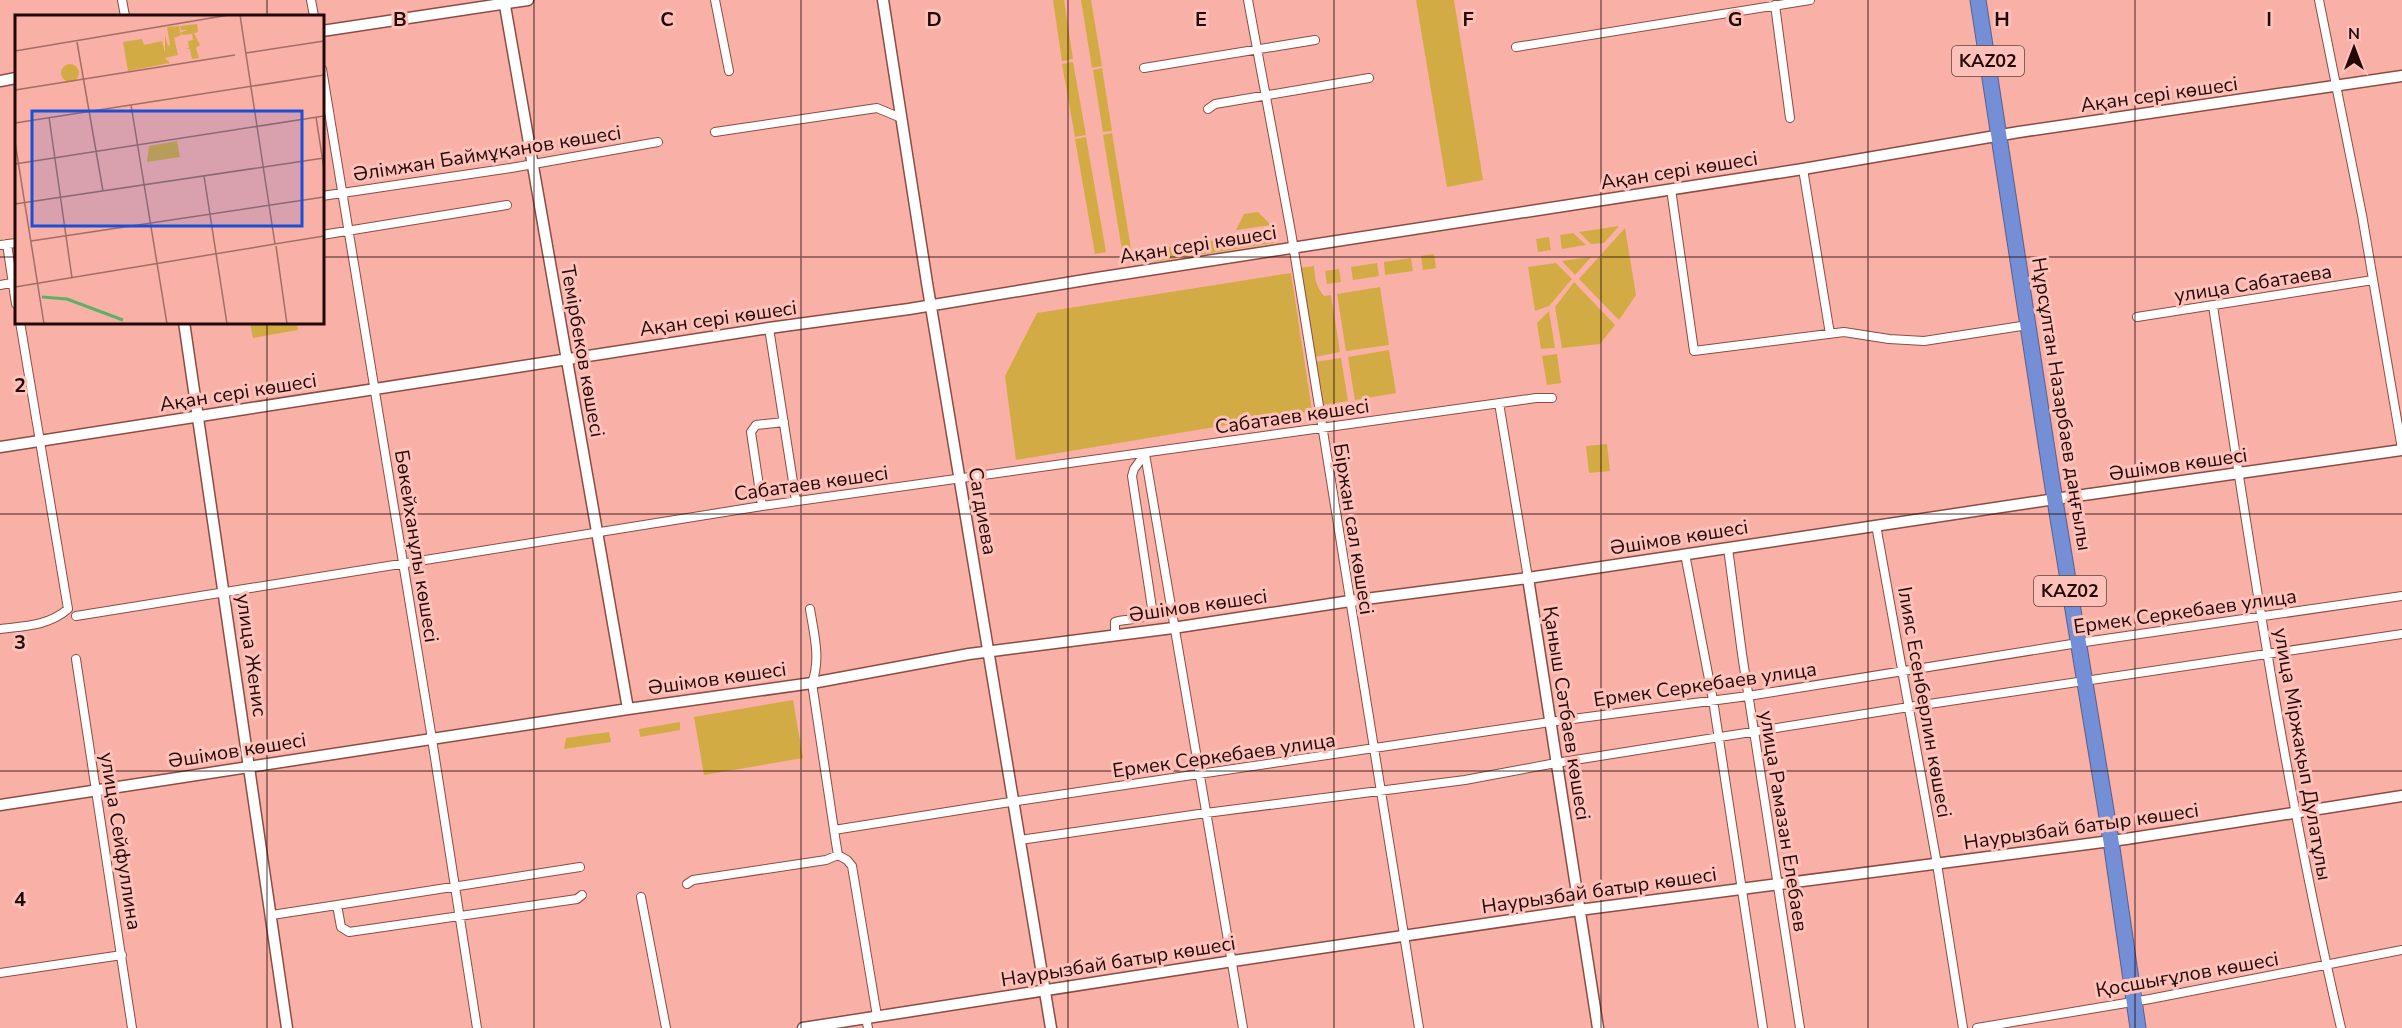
<svg xmlns="http://www.w3.org/2000/svg" width="2402" height="1028" font-family="'Nunito Sans',sans-serif">
  <rect width="100%" height="100%" fill="#f9b0a6"/>
  <path fill="#d3ab44" d="M 1053,0 L 1064,0 L 1073,59 L 1062,61 Z
    M 1081,0 L 1091,0 L 1102,66 L 1092,68 Z
    M 1416,0 L 1454,0 L 1483,180 L 1447,187 Z
    M 1073,62 L 1086,135 L 1075,137 L 1062,64 Z
    M 1102,68 L 1112,131 L 1103,132 L 1093,70 Z
    M 1112,133 L 1131,249 L 1122,250 L 1103,135 Z
    M 1086,137 L 1106,252 L 1095,254 L 1075,139 Z
    M 1258,212 L 1271,225 L 1236,230 L 1244,214 Z
    M 1619,226 L 1604,243 L 1591,244 L 1579,232 Z
    M 1625,228 L 1636,295 L 1619,320 L 1579,279 Z
    M 1272,232 L 1274,243 L 1145,263 L 1137,252 Z
    M 1573,233 L 1586,245 L 1562,249 L 1560,235 Z
    M 1549,237 L 1551,250 L 1538,252 L 1536,239 Z
    M 1434,254 L 1436,268 L 1423,270 L 1421,256 Z
    M 1591,257 L 1575,275 L 1562,261 Z
    M 1411,258 L 1413,271 L 1385,275 L 1384,262 Z
    M 1377,263 L 1379,276 L 1353,280 L 1351,267 Z
    M 1556,263 L 1572,279 L 1549,306 L 1535,311 L 1528,267 Z
    M 1314,266 C 1315,278 1315,285 1324,296 L 1331,295 L 1340,352 L 1315,357 L 1300,268 Z
    M 1339,269 L 1341,282 L 1327,284 L 1325,271 Z
    M 1291,273 L 1312,411 L 1016,460 L 1005,376 L 1037,313 Z
    M 1574,282 L 1615,325 L 1600,344 L 1562,348 L 1555,307 Z
    M 1380,287 L 1389,345 L 1346,351 L 1337,294 Z
    M 1549,311 L 1555,348 L 1541,349 L 1537,323 Z
    M 250,323 L 297,323 L 298,330 L 253,338 Z
    M 1389,350 L 1396,393 L 1355,400 L 1348,357 Z
    M 1557,354 L 1561,383 L 1547,385 L 1542,356 Z
    M 1341,358 L 1348,401 L 1322,405 L 1315,362 Z
    M 1607,444 L 1610,471 L 1589,473 L 1586,446 Z
    M 793,700 L 803,758 L 704,775 L 694,717 Z
    M 680,722 L 680,730 L 640,737 L 639,729 Z
    M 609,732 L 611,742 L 564,749 L 566,738 Z"/>
  <g fill="none" stroke-linecap="round" stroke-linejoin="round">
    <defs>
      <path id="street" d="M 122,0 L 125,16
        M 311,0 L 314,16
        M 715,0 L 729,71
        M 1248,0 L 1291,232 L 1419,1028
        M 2319,0 L 2362,215 L 2402,449
        M 1775,5 L 1790,118
        M 1516,47 L 1810,0
        M 1144,68 L 1315,40
        M 322,69 L 432,739 L 477,1028
        M 1208,109 L 1215,104 L 1369,78
        M 715,132 L 877,108 L 901,118
        M 1803,169 L 1830,334
        M 1671,189 L 1694,351 L 1844,332 L 1889,339 L 1924,341 L 2028,325
        M 322,196 L 511,168 L 658,142
        M 322,235 L 507,205
        M 7,244 L 16,304
        M 0,245 L 16,243
        M 0,285 L 16,282
        M 2213,306 C 2250,548 2285,790 2341,1028
        M 2137,317 L 2373,280
        M 769,328 L 796,501
        M 1499,403 L 1528,578
        M 1145,454 L 1243,1028
        M 762,506 L 751,432 L 756,425 L 784,422
        M 1876,525 L 1937,864 L 1963,1028
        M 1728,548 L 1742,654 L 1800,1028
        M 1685,554 L 1713,700 L 1763,1028
        M 810,609 C 814,634 821,659 812,683 L 836,843 L 838,855 L 847,860 L 852,866 L 877,1016
        M 76,616 L 762,506 L 1536,398 L 1552,398
        M 0,629 C 25,626 48,626 68,609 L 20,322
        M 1115,635 L 1115,622 C 1128,618 1146,622 1152,608 L 1132,476 L 1134,469 L 1145,454
        M 76,659 L 132,1028
        M 834,830 L 997,804 L 1550,722 L 1748,696 L 2078,643 L 2402,596
        M 1020,840 L 1206,813 L 1465,780 L 1556,763 L 1909,707 L 2402,634
        M 687,884 L 693,880 L 826,860 L 838,855
        M 641,897 L 666,1028
        M 337,905 L 580,867
        M 272,915 L 337,905 L 341,927 L 349,932 L 577,899 L 582,895
        M 0,973 L 122,955
        M 866,1018 L 868,1028
        M 1977,1028 L 2150,999 L 2402,950"/>
      <path id="secondary" d="M 504,0 L 628,709
        M 883,0 L 927,283 L 1051,1028
        M 322,31 L 528,0
        M 0,81 L 16,78
        M 184,322 L 287,1028
        M 0,447 L 769,328 L 909,309 L 1097,278 L 1803,169 L 2019,132 L 2402,76
        M 1528,578 L 1598,1028
        M 0,805 L 628,709 L 812,683 L 969,654 L 1173,628 L 1350,601 L 1528,578 L 2055,499 L 2402,450
        M 803,1028 L 1233,961 L 1579,910 L 2126,839 L 2402,796"/>
      <path id="highway" d="M 1978,0 L 2052,482 L 2111,841 L 2138,1028"/>
    </defs>
    <use href="#street" stroke="#8b4c44" stroke-width="10"/>
    <use href="#secondary" stroke="#8b4c44" stroke-width="13"/>
    <use href="#highway" stroke="#57608d" stroke-width="17"/>
    <use href="#street" stroke="#fff" stroke-width="8"/>
    <use href="#secondary" stroke="#fff" stroke-width="10"/>
    <use href="#highway" stroke="#748fd5" stroke-width="15"/>
  </g>
  <path fill="none" stroke="#220907" stroke-width="1.5" stroke-opacity="0.55" d="M 267,0 L 267,16M 534,0 L 534,1028M 801,0 L 801,1028M 1068,0 L 1068,1028M 1334,0 L 1334,1028M 1601,0 L 1601,1028M 1868,0 L 1868,1028M 2135,0 L 2135,1028M 0,257 L 16,257M 322,257 L 2402,257M 267,322 L 267,1028M 0,514 L 2402,514M 0,771 L 2402,771"/>
  <g text-anchor="middle" stroke-width="6" stroke-linejoin="round" paint-order="stroke">
    <g fill="#fdc1b9" stroke="#64403c" stroke-width="1.5">
      <rect x="1952" y="46" width="72" height="30" rx="4.5"/>
      <rect x="2034" y="576" width="72" height="30" rx="4.5"/>
    </g>
    <g font-size="18" font-weight="bold" fill="#220907">
      <text x="1988" y="67">KАZ02</text>
      <text x="2070" y="597">KАZ02</text>
    </g>
    <g font-size="20" fill="#220907" stroke="#fdc1b9">
      <text transform="translate(2159 94) rotate(-8)" y="7">Ақан сері көшесі</text>
      <text transform="translate(487 153) rotate(-9)" y="7">Әлімжан Баймұқанов көшесі</text>
      <text transform="translate(1679 170) rotate(-9)" y="7">Ақан сері көшесі</text>
      <text transform="translate(1198 244) rotate(-9)" y="7">Ақан сері көшесі</text>
      <text transform="translate(2253 283) rotate(-9)" y="7">улица Сабатаева</text>
      <text transform="translate(718 318) rotate(-8)" y="7">Ақан сері көшесі</text>
      <text transform="translate(583 351) rotate(80)" y="7">Темірбеков көшесі</text>
      <text transform="translate(238 392) rotate(-9)" y="7">Ақан сері көшесі</text>
      <text transform="translate(2062 404) rotate(81)" y="7">Нұрсұлтан Назарбаев даңғылы</text>
      <text transform="translate(1292 416) rotate(-8)" y="7">Сабатаев көшесі</text>
      <text transform="translate(2178 464) rotate(-8)" y="7">Әшімов көшесі</text>
      <text transform="translate(811 483) rotate(-8)" y="7">Сабатаев көшесі</text>
      <text transform="translate(983 511) rotate(80)" y="7">Сагдиева</text>
      <text transform="translate(1354 529) rotate(81)" y="7">Біржан сал көшесі</text>
      <text transform="translate(1679 537) rotate(-9)" y="7">Әшімов көшесі</text>
      <text transform="translate(417 546) rotate(81)" y="7">Бөкейханұлы көшесі</text>
      <text transform="translate(1198 605) rotate(-8)" y="7">Әшімов көшесі</text>
      <text transform="translate(2185 611) rotate(-8)" y="7">Ермек Серкебаев улица</text>
      <text transform="translate(252 655) rotate(82)" y="7">улица Женис</text>
      <text transform="translate(717 678) rotate(-8)" y="7">Әшімов көшесі</text>
      <text transform="translate(1705 684) rotate(-8)" y="7">Ермек Серкебаев улица</text>
      <text transform="translate(1925 702) rotate(80)" y="7">Ілияс Есенберлин көшесі</text>
      <text transform="translate(1567 713) rotate(81)" y="7">Қаныш Сәтбаев көшесі</text>
      <text transform="translate(237 750) rotate(-9)" y="7">Әшімов көшесі</text>
      <text transform="translate(2303 754) rotate(80)" y="7">улица Міржақып Дулатұлы</text>
      <text transform="translate(1224 755) rotate(-8)" y="7">Ермек Серкебаев улица</text>
      <text transform="translate(1784 821) rotate(81)" y="7">улица Рамазан Елебаев</text>
      <text transform="translate(2081 826) rotate(-8)" y="7">Наурызбай батыр көшесі</text>
      <text transform="translate(121 841) rotate(81)" y="7">улица Сейфуллина</text>
      <text transform="translate(1599 890) rotate(-8)" y="7">Наурызбай батыр көшесі</text>
      <text transform="translate(1118 961) rotate(-9)" y="7">Наурызбай батыр көшесі</text>
      <text transform="translate(2187 974) rotate(-10)" y="7">Қосшығұлов көшесі</text>
    </g>
  </g>
  <g transform="translate(15 15)">
    <rect width="309" height="309" fill="#f9b0a6"/>
    <path d="M 182,9 L 183,17 L 179,18 L 185,30 L 181,33 L 184,43 L 177,44 L 175,34 L 169,33 L 174,33 L 173,26 L 178,25 L 177,19 L 167,20 L 166,17 L 173,15 L 166,15 L 165,11 ZM 164,11 L 166,20 L 159,23 L 163,40 L 150,43 L 155,48 L 113,56 L 108,27 L 127,24 L 129,30 L 147,26 L 150,38 L 150,20 L 153,31 L 155,30 L 152,12 ZM46 58a9 9 0 1 1 18 0a9 9 0 1 1-18 0ZM 162,126 L 165,142 L 132,147 L 134,131 Z" fill="#d3ab44"/>
    <path fill="none" stroke="#5bb169" stroke-width="3" d="M 27,282 L 52,284 L 108,305"/>
    <path fill="none" stroke="#a36d66" stroke-width="1.5" d="M 225,0 L 260,229 L 309,221M 62,27 L 88,176M 0,36 L 214,0M 231,38 L 309,26M 0,75 L 220,40M 116,90 L 152,309M 34,102 L 57,263M 301,102 L 309,154M 0,108 L 309,60M 0,127 L 29,309M 0,149 L 309,101M 189,161 L 212,309M 0,189 L 309,143M 16,226 L 309,182M 261,231 L 272,309M 0,272 L 260,229"/>
    <path fill="#1d4ed8" fill-opacity="0.15" stroke="#1d4ed8" stroke-width="3" d="M 17,96 L 287,96 L 287,211 L 17,211 Z"/>
    <rect width="309" height="309" fill="none" stroke="#220907" stroke-width="3"/>
  </g>
  <g font-size="20" text-anchor="middle" font-weight="bold" fill="#220907" stroke="#fdc1b9" stroke-width="6" stroke-linejoin="round" paint-order="stroke">
    <text x="400" y="26">B</text>
    <text x="667" y="26">C</text>
    <text x="934" y="26">D</text>
    <text x="1201" y="26">E</text>
    <text x="1468" y="26">F</text>
    <text x="1735" y="26">G</text>
    <text x="2002" y="26">H</text>
    <text x="2269" y="26">I</text>
    <text x="20" y="392">2</text>
    <text x="20" y="649">3</text>
    <text x="20" y="906">4</text>
  </g>
  <g transform="translate(2354 48)" stroke="#fdc1b9" stroke-width="4.5" paint-order="stroke">
  <path d="M0-4.5L10 22L0 15L-10 22Z" fill="#220907"/>
  <text y="-9" font-size="16" font-weight="bold" text-anchor="middle" fill="#220907">N</text>
  </g>
</svg>
